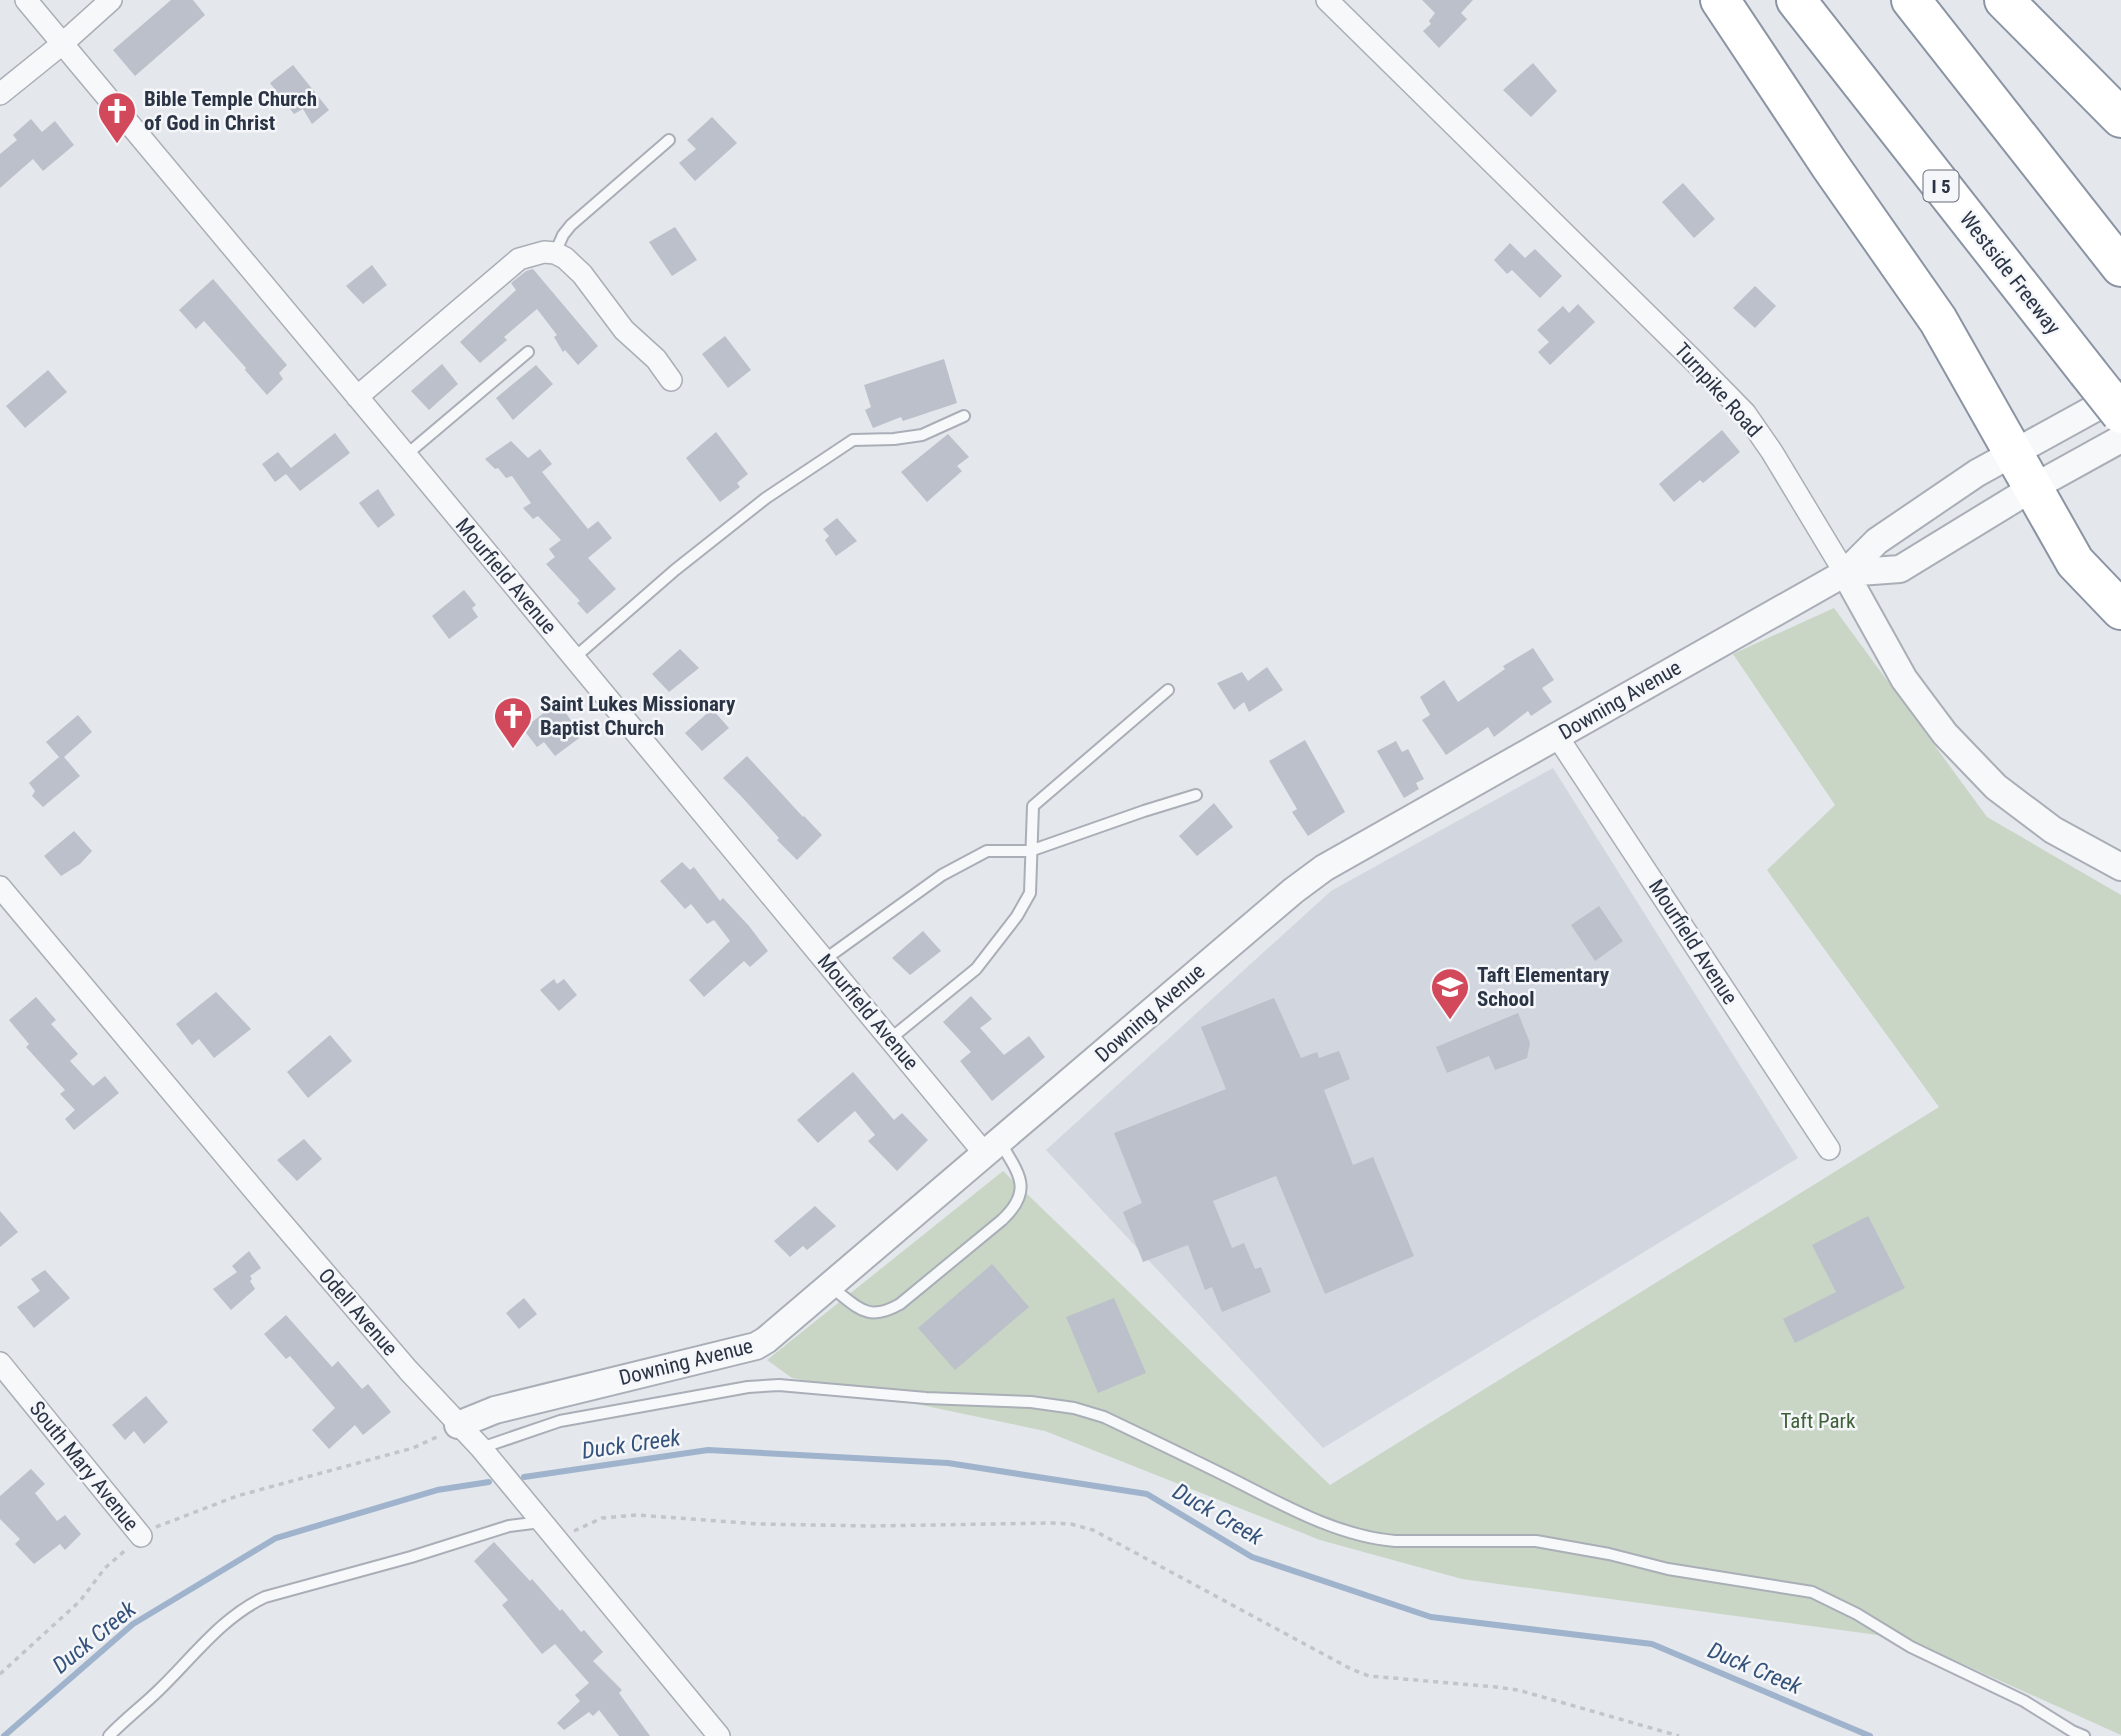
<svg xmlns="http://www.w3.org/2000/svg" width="2121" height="1736" font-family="'Roboto Condensed',sans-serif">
  <rect width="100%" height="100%" fill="#e4e7ec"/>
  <path fill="#d2d6de" d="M 1553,768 L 1798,1158 L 1323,1448 L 1046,1150 L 1331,891 Z"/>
  <path fill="#c9d6c5" d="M 1834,608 L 1987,817 L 2121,895 L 2121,1735 L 1907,1639 L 1462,1579 L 1320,1540 L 1045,1431 L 792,1378 L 767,1360 L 1003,1171 L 1330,1485 L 1939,1107 L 1767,870 L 1835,805 L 1733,654 Z"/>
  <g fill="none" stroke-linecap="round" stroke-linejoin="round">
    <path stroke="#9fb4cc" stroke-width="6" d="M 524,1477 L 708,1450 L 948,1463 L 1147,1494 L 1252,1557 L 1431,1617 L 1652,1644 L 1870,1736
      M 4,1736 L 133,1624 L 276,1538 L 437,1490 L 489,1482"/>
  </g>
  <path fill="#bbc0ca" d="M 171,0 L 193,0 L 205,15 L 135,76 L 113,50 Z
    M 1422,0 L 1473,0 L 1461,13 L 1467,19 L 1439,48 L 1423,31 L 1431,24 L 1429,21 L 1435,13 Z
    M 1533,63 L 1557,91 L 1531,117 L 1503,90 Z
    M 293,65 L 329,110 L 312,124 L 303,109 L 294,114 L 270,83 Z
    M 712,117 L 737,143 L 695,181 L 679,163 L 696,149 L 687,140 Z
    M 31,119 L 42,132 L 55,121 L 74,145 L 43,171 L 33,159 L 0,188 L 0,154 L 17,140 L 13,135 Z
    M 1683,183 L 1715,219 L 1694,238 L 1662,202 Z
    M 675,227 L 697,260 L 672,276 L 649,242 Z
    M 1510,243 L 1525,258 L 1535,249 L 1562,276 L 1540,298 L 1512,270 L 1507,274 L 1494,260 Z
    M 372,265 L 387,285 L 363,304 L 346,286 Z
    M 533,269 L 598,346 L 578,365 L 565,350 L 563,352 L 554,337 L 557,335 L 537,309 L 504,337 L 507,340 L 480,363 L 460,342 L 516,290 L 511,283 L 526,271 Z
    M 213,279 L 287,365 L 279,373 L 283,379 L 267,395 L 245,370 L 246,368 L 204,321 L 196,329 L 179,310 Z
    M 1755,286 L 1776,306 L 1755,328 L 1733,308 Z
    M 1578,304 L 1595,322 L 1550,365 L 1538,352 L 1549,342 L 1537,330 L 1563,306 L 1569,313 Z
    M 725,336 L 751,370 L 728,388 L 702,354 Z
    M 944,359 L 957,403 L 903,421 L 901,417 L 873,428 L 865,410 L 871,407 L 864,385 Z
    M 442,364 L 458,384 L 429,410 L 411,391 Z
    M 536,365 L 553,384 L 513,420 L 496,398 Z
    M 48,370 L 67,392 L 25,428 L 6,406 Z
    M 1722,430 L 1740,452 L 1703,483 L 1700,480 L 1674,502 L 1659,484 Z
    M 716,432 L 748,474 L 737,483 L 740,487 L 720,502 L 686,458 Z
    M 335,433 L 350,453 L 300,491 L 286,474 L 275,482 L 262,464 L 278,452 L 291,468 Z
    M 948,434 L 969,457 L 957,466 L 962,471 L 927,502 L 901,472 Z
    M 511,441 L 528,458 L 540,449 L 552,464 L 542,472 L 588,529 L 598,521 L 612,538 L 588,558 L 616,589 L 587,614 L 577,603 L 580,601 L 546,564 L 555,557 L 549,549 L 561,540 L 538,516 L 533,519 L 523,508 L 531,503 L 512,476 L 506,478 L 498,468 L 495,469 L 485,459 Z
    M 378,489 L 395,515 L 378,528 L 359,503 Z
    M 837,518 L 857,541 L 836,556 L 825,540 L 829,536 L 823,529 Z
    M 464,590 L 476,605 L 472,608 L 478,617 L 449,639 L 432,616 Z
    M 1533,648 L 1554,680 L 1542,688 L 1552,702 L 1531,716 L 1528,711 L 1494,737 L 1488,727 L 1446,755 L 1422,720 L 1430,715 L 1420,697 L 1444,680 L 1458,702 L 1505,669 L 1503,666 Z
    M 680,649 L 699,668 L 669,692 L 652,674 Z
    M 1267,667 L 1283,690 L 1249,712 L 1244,702 L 1234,710 L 1217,683 L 1242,672 L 1248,681 Z
    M 558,702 L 582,736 L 555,756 L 544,742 L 537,747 L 523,729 Z
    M 712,709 L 729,728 L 702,751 L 685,733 Z
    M 78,715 L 92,732 L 64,757 L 80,776 L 43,807 L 32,796 L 35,791 L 29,783 L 59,757 L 46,742 Z
    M 1305,740 L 1345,812 L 1308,836 L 1292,812 L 1297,809 L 1269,761 Z
    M 1396,741 L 1402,752 L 1408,749 L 1424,779 L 1416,783 L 1419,789 L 1404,798 L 1377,751 Z
    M 747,756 L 803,817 L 804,816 L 822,835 L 797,860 L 777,840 L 779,838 L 741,796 L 723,778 Z
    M 1214,803 L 1233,827 L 1197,856 L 1179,836 Z
    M 74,831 L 92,851 L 80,864 L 61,876 L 44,856 Z
    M 682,862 L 690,870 L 694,867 L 720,901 L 723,898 L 749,926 L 768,951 L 750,967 L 744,961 L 704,997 L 689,980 L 730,941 L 714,920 L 707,924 L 691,904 L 685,909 L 660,881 Z
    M 1599,906 L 1623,941 L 1595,961 L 1571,925 Z
    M 923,931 L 941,951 L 910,975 L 892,958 Z
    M 554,979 L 557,984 L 564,979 L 577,995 L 559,1011 L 540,990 Z
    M 216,992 L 251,1029 L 214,1058 L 199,1039 L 192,1045 L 176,1024 Z
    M 971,996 L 992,1019 L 980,1028 L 1004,1055 L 1029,1036 L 1045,1057 L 992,1101 L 960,1061 L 971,1052 L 943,1022 Z
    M 36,997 L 56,1020 L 51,1024 L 78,1054 L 70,1061 L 93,1086 L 105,1076 L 119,1093 L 74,1130 L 65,1119 L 75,1110 L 60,1094 L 65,1090 L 26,1047 L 29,1044 L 9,1020 Z
    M 1274,998 L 1301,1058 L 1317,1052 L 1319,1058 L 1339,1051 L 1350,1079 L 1324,1090 L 1353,1165 L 1373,1157 L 1414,1256 L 1325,1294 L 1276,1176 L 1213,1201 L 1232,1248 L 1244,1243 L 1255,1269 L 1261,1267 L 1271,1292 L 1222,1312 L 1212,1287 L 1205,1290 L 1188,1245 L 1143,1262 L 1123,1212 L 1142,1203 L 1114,1133 L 1226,1089 L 1201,1027 Z
    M 1518,1013 L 1530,1043 L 1527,1058 L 1495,1070 L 1489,1056 L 1447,1073 L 1436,1047 Z
    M 330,1035 L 352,1061 L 308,1098 L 287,1072 Z
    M 853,1072 L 894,1120 L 902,1113 L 928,1140 L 897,1171 L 868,1141 L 875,1135 L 855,1111 L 818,1143 L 797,1120 Z
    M 304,1139 L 322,1159 L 297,1181 L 277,1160 Z
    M 815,1206 L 836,1226 L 807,1250 L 803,1246 L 790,1257 L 774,1241 Z
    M 0,1211 L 18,1232 L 0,1247 Z
    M 1868,1216 L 1905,1288 L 1795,1343 L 1783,1319 L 1836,1292 L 1812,1245 Z
    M 249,1251 L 261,1268 L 250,1276 L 252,1279 L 250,1281 L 255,1289 L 231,1310 L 213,1289 L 237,1272 L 232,1266 Z
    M 992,1264 L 1029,1307 L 955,1370 L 918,1328 Z
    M 45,1270 L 70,1298 L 34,1328 L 17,1307 L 40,1291 L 31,1279 Z
    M 524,1298 L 537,1314 L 519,1329 L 506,1313 Z
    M 1114,1298 L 1146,1373 L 1098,1393 L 1066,1317 Z
    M 286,1315 L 332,1367 L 338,1361 L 362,1389 L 368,1384 L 391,1412 L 363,1435 L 355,1425 L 329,1449 L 312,1430 L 335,1408 L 290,1356 L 286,1359 L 264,1334 Z
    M 146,1396 L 168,1422 L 144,1444 L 134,1431 L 125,1440 L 112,1425 Z
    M 31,1469 L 45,1484 L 35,1493 L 57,1521 L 65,1515 L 81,1534 L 65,1550 L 60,1544 L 34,1564 L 15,1544 L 20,1539 L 0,1519 L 0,1496 Z
    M 494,1542 L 530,1581 L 532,1579 L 560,1611 L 562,1609 L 581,1632 L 584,1630 L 603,1652 L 593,1661 L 622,1690 L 619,1693 L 650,1736 L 619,1736 L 599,1710 L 593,1716 L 589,1712 L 564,1730 L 557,1723 L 580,1701 L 575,1695 L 589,1683 L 555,1644 L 542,1654 L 502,1605 L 508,1600 L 474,1561 Z"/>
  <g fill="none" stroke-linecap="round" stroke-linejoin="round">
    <defs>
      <path id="service" d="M 555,253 L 563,235 L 571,225 L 669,140
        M 406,455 L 528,352
        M 574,658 L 675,570 L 766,498 L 853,440 L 894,439 L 922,435 L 964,416
        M 824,960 L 942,875 L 987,851 L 1030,851 L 1144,811 L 1196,795
        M 890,1039 L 976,969 L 1017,916 L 1030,893 L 1033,806 L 1168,690
        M 831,1287 C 858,1307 867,1323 900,1304 L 1002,1220 C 1034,1190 1019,1174 1000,1142
        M 481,1448 L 560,1421 L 748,1387 L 779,1385 L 926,1398 L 1031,1402 L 1074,1408 L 1104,1417 C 1146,1437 1188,1457 1230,1478 C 1282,1504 1336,1536 1395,1541 L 1536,1541 L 1609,1554 L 1668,1569 L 1812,1592 L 1857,1614 L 1911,1647 L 2024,1701 L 2072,1731 L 2084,1736
        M 109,1736 C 125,1719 144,1705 160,1689 C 193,1657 222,1617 265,1597 L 411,1557 L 509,1526 L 541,1522"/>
      <path id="minor" d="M 26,0 L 406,455 L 985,1154
        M 1327,0 L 1695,362 L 1745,413 L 1772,452 L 1845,573
        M 0,94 L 62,44 L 111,0
        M 357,397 L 519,259 L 544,252 L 555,253 L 565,258 L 582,274 L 624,330 L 656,359 L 671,380
        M 1557,736 L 1829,1149
        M 0,887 L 270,1209 L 408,1370 L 481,1448 L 719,1736
        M 0,1363 L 141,1536"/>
      <path id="tertiary" d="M 1845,573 L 1904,679 L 1945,734 L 1996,787 L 2053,830 L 2121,867
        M 1845,573 L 1900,569 L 2034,487 L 2121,439
        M 458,1425 L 495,1410 L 756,1346 L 766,1340 L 1293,891 L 1324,868 L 1845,573 L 1877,541 L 1977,473 L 2121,394"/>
      <path id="motorway" d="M 1720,0 L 1829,164 L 1938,320 L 2075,562 L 2121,610
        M 1796,0 L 2087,371
        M 1911,0 L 2121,267
        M 2004,0 L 2121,118"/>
    </defs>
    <use href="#service" stroke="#a9aeb7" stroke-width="14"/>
    <use href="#minor" stroke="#a9aeb7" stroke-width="24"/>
    <use href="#tertiary" stroke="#a9aeb7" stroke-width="30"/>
    <use href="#motorway" stroke="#8b94a3" stroke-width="42"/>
    <path stroke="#c2c5cb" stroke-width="3.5" stroke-dasharray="5 5" stroke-linecap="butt" d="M 156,1527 L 237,1496 L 413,1448 L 439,1436
      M 574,1531 L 602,1518 L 637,1515 L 759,1524 L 871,1526 L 1053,1523 L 1071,1524 L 1093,1530 L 1351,1669 L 1369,1676 L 1496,1687 L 1518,1690 L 1679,1736
      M 0,1674 L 80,1601 L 105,1568 L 128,1548"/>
    <use href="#service" stroke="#f7f8fa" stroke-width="10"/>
    <use href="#minor" stroke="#f7f8fa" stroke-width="21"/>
    <use href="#tertiary" stroke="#f7f8fa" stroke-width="26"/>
    <use href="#motorway" stroke="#fff" stroke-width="38"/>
    <defs>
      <path id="motorway-bridge" d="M 2087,371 L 2121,414"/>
    </defs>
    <use href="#motorway-bridge" stroke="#8b94a3" stroke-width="42" stroke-linecap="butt"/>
    <use href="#motorway-bridge" stroke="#fff" stroke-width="38"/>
  </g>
  <defs>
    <symbol id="church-pin" viewBox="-11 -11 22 30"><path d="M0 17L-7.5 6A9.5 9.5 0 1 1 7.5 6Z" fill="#d1495b" stroke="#f4f6f9"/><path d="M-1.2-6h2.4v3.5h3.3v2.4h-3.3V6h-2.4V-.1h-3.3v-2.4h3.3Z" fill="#fff"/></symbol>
    <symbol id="school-pin" viewBox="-11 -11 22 30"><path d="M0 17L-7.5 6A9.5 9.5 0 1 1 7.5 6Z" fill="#d1495b" stroke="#f4f6f9"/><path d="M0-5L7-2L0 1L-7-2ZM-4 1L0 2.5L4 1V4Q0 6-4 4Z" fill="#fff"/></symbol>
  </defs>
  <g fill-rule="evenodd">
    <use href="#church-pin" x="95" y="89" width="44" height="60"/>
    <use href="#church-pin" x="491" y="694" width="44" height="60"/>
    <use href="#school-pin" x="1428" y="965" width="44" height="60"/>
  </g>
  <g text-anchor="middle" stroke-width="5" stroke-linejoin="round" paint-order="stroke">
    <rect fill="#f4f6f9" stroke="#676e7b" stroke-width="2" x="1923.5" y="170.5" width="35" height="31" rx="5"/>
    <g font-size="19" font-weight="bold" fill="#2b3445">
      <text x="1941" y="193">I 5</text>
    </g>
    <g font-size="21" font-weight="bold" fill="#2b3445" stroke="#f4f6f9" text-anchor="start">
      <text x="144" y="106">Bible Temple Church<tspan x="144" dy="24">of God in Christ</tspan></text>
      <text x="540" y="711">Saint Lukes Missionary<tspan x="540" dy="24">Baptist Church</tspan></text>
      <text x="1477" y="982">Taft Elementary<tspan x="1477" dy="24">School</tspan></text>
    </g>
    <g font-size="21" fill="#2b3445" stroke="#f4f6f9">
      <text transform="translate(2010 273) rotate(52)" y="7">Westside Freeway</text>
      <text transform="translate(1718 390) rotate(48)" y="7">Turnpike Road</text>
      <text transform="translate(506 576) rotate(50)" y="7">Mourfield Avenue</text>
      <text transform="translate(1620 700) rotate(-30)" y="7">Downing Avenue</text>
      <text transform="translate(1693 942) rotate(57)" y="7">Mourfield Avenue</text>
      <text transform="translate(868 1012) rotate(50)" y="7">Mourfield Avenue</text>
      <text transform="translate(1150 1013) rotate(-41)" y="7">Downing Avenue</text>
      <text transform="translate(358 1312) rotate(49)" y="7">Odell Avenue</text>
      <text transform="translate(686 1362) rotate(-14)" y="7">Downing Avenue</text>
      <text transform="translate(84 1466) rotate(51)" y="7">South Mary Avenue</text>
    </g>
    <g font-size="21" fill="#3f6138" stroke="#f4f6f9">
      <text x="1818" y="1428">Taft Park</text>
    </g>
    <g font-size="23" font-style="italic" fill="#34527a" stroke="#f4f6f9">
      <text transform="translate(631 1444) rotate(-8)" y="8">Duck Creek</text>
      <text transform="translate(1218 1514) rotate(30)" y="8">Duck Creek</text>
      <text transform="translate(94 1637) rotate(-39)" y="8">Duck Creek</text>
      <text transform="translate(1755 1668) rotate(23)" y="8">Duck Creek</text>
    </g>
  </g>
</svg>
